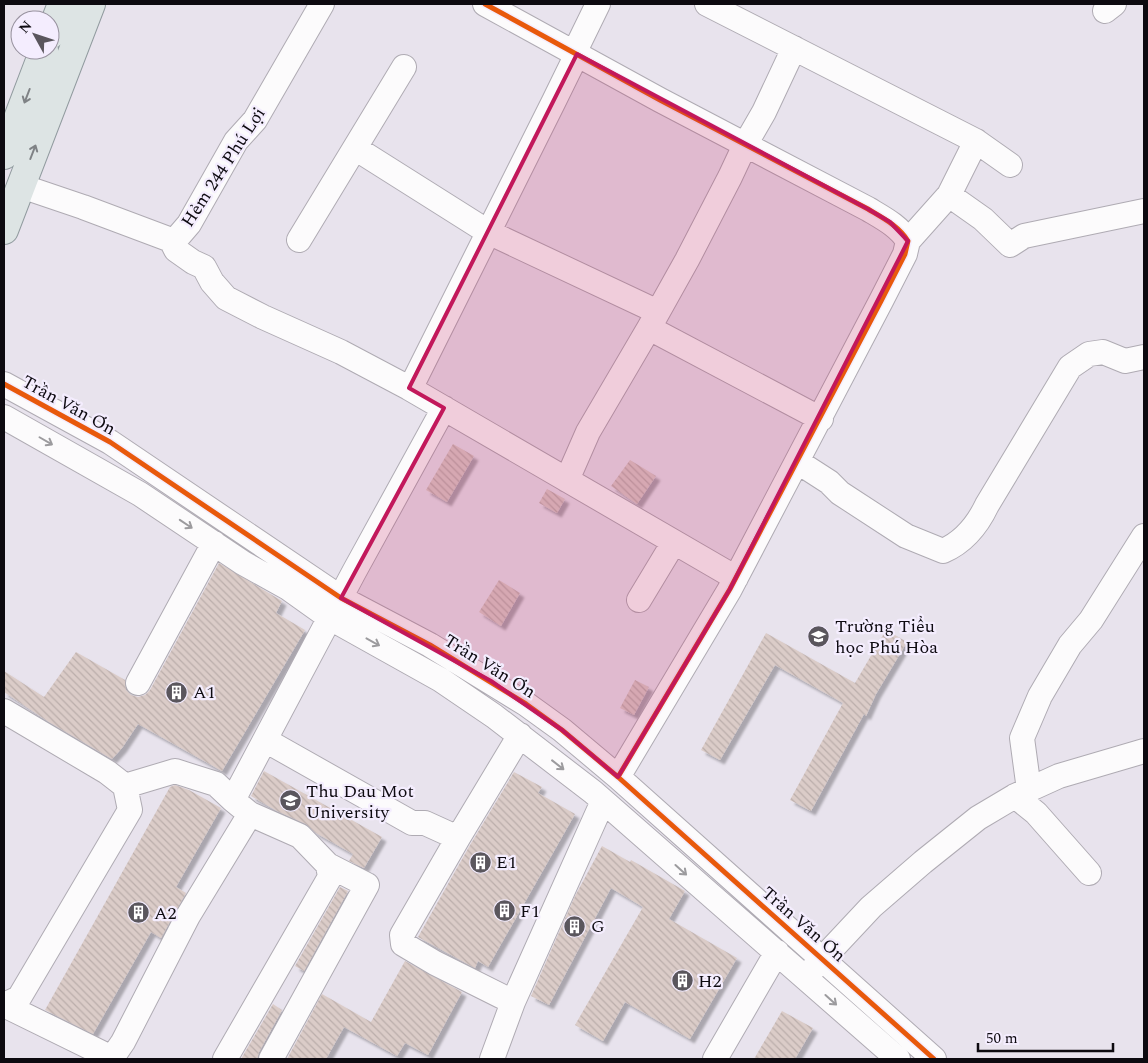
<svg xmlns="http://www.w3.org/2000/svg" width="1148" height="1063" font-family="Spectral,serif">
  <defs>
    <pattern id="building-back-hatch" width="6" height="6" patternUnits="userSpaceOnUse" patternTransform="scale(1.25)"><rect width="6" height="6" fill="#dbccc8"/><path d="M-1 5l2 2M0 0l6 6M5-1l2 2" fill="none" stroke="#bbaeab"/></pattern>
    <filter id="shadow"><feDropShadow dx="4.5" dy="4.5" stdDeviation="1" flood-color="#0004"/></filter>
  </defs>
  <rect width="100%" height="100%" fill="#e8e3ed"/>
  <path fill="url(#building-back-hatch)" filter="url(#shadow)" d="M 453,444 L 474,456 L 447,502 L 426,490 Z
    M 630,460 L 656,476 L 637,504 L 611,486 Z
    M 547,489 L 565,499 L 557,513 L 539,503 Z
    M 219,563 L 282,601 L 276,613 L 305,630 L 222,771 L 138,724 L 122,748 L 112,759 L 49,722 L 4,692 L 4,671 L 44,697 L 76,652 L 125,680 L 126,690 L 131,695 L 138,697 L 145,695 L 150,690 Z
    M 499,580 L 520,593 L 501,626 L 479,612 Z
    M 886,630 L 907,642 L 876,694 L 866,716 L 864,714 L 811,811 L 790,800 L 843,703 L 775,665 L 720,760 L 701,750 L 766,633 L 855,683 Z
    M 635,680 L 649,687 L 634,715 L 620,708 Z
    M 264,771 L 382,837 L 364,868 L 349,861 L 353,854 L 316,833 L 306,824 L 277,811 L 251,796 Z
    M 514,772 L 542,787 L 538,793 L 575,814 L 488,967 L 478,961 L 475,968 L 418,937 L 470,845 Z
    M 175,785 L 189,790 L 221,808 L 176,887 L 186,893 L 161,938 L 151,932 L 93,1034 L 45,1010 L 170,787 Z
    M 602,846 L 630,862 L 631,860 L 685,891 L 669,919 L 737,958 L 690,1039 L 625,1002 L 603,1041 L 575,1025 L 643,907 L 611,888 L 549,1005 L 531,996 L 575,896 Z
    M 340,887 L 348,891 L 304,971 L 295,966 Z
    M 405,961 L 462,992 L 428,1055 L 405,1043 L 397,1056 L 344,1027 L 326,1059 L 287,1059 L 322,994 L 371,1022 Z
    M 273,1004 L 282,1010 L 259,1052 L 257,1059 L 241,1059 Z
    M 782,1011 L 813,1028 L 795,1059 L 754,1059 Z"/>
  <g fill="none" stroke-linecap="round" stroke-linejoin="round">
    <defs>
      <path id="minor" d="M 485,4 L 660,100 L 868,209 C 883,218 899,226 908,241 L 905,254 L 881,301 L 730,589 L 618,777
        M 707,4 L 976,141 L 1010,165
        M 1105,11 L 1114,4
        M 355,148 L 488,232 L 658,312
        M 21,186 L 83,207 L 171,240 L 177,238 L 189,224 L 236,141 L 255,120 L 322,4
        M 949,195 L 983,219 L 1010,245 L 1024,236 L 1144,211
        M 171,240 L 176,250 L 193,262 L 204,267 L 212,282 L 226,298 L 263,317 L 341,352 L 409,388 L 736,578
        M 299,240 L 404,67
        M 908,241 L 949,195 L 976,141
        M 649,328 L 821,419
        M 4,384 L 110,442 L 341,598 L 430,645 L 526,704 L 562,730 L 618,777 L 934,1059
        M 409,388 L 412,385 L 554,101 L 577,54 L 578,45 L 598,4
        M 4,417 L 140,494 L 243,563 L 288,588 L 330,618 L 441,680 L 494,716 L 593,792 L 898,1059
        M 798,462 L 829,482 L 840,493 L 906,536 L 943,551 C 964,542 977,526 987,505 L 1070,367 L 1089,354 L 1103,352 L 1125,361 L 1144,357
        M 567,480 L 588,432 L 649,328 L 687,260 L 730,177 L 745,145 L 764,112 L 794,48
        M 639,600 L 674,542
        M 138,683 L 214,543
        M 4,711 L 107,772 L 125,786 L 130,810 L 19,998 L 4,1005
        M 265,740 L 412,823 L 425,823 L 458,838
        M 125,786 L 175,771 L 216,784 L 233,800 L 250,814 L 300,836 L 328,865 L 330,877 L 225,1059
        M 1029,790 L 1022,738 L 1040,696 L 1070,645 L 1091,620 L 1144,536
        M 1015,796 L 1036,813 L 1089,873
        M 233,800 L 354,572 L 444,408
        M 812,970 L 871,907 L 923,862 L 978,818 L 1015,796 L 1059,776 L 1144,751
        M 513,1002 L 435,963 L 403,944 L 402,935 L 458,838 L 520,735
        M 4,1005 L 114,1059
        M 112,1058 L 123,1042 L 188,916 L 250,814
        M 271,1059 L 367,885 L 328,865
        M 492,1059 L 513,1002 L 603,801
        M 715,1059 L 777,952"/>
      <path id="major" d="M 50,35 L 62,4
        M 4,155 L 44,50
        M 4,230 L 91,4"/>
    </defs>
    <use href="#minor" stroke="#afabb3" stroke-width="26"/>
    <use href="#major" stroke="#919b9f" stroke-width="30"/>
    <use href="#minor" stroke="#fcfbfc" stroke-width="24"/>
    <use href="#major" stroke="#dde4e4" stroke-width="28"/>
    <defs>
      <path id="cycleway" d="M 485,4 L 660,100 L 868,209 C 883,218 899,226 908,241 L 905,254 L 881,301 L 730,589 L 618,777
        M 4,384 L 110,442 L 341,598 L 430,645 L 526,704 L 562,730 L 618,777 L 934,1059"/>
    </defs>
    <use href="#cycleway" stroke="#f4edfe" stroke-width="8"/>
    <use href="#cycleway" stroke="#e8590c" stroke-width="5"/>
  </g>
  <defs><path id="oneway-shaft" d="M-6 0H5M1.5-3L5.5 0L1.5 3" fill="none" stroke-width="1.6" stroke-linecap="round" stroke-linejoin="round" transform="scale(1.25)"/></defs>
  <g stroke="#7f8285">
    <use href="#oneway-shaft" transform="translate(27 96) rotate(111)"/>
    <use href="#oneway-shaft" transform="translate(33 152) rotate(-69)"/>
  </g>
  <g stroke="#9c9b9e">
    <use href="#oneway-shaft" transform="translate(46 441) rotate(30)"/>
    <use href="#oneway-shaft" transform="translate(186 524) rotate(34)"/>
    <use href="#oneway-shaft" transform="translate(373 642) rotate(29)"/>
    <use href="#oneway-shaft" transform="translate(558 765) rotate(38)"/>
    <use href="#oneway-shaft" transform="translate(681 870) rotate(42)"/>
    <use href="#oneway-shaft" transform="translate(831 1000) rotate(42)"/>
  </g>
  <path fill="#c2185b" fill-opacity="0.2" stroke="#c2185b" stroke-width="4" stroke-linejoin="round" d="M 577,54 L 868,209 L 890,222 L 908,241 L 730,589 L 618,777 L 562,730 L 491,681 L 341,598 L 444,408 L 409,388 Z"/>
  <defs>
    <symbol id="school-disc" viewBox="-11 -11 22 22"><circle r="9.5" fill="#5a565d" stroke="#f4edfe"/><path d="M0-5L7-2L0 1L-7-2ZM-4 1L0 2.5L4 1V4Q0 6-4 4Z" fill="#fff"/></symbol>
    <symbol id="building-disc" viewBox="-11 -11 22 22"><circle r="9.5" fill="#5a565d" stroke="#f4edfe"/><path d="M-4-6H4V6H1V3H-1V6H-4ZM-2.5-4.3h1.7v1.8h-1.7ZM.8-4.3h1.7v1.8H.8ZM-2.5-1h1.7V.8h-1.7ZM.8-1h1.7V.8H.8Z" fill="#fff"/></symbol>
    <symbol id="university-disc" viewBox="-11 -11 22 22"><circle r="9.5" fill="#5a565d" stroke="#f4edfe"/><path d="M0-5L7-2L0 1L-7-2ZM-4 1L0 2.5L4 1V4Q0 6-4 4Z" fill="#fff"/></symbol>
  </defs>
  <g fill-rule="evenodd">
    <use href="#school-disc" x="806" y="624" width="25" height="25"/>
    <use href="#building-disc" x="164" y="680" width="25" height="25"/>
    <use href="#university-disc" x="278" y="788" width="25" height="25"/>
    <use href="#building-disc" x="468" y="850" width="25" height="25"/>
    <use href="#building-disc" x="492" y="898" width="25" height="25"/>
    <use href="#building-disc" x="126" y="900" width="25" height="25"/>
    <use href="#building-disc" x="562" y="914" width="25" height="25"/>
    <use href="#building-disc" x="670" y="968" width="25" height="25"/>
  </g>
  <g text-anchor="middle" stroke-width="4.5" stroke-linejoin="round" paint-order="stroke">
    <g font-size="18" fill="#0d0a10" stroke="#f4edfe">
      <text transform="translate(223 167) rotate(-57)" y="6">Hẻm 244 Phú Lợi</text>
      <text transform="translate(69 405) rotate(29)" y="6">Trần Văn Ơn</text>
      <text transform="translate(490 666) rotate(32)" y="6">Trần Văn Ơn</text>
      <text transform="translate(804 924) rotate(41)" y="6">Trần Văn Ơn</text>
    </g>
    <g font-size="18" fill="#0d0a10" stroke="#f4edfe" text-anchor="start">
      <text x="835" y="632">Trường Tiểu<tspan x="835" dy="21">học Phú Hòa</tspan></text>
      <text x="193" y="698">A1</text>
      <text x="306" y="797">Thu Dau Mot<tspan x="306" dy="21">University</tspan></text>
      <text x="496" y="868">E1</text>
      <text x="520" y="917">F1</text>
      <text x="154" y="919">A2</text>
      <text x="591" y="932">G</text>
      <text x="698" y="987">H2</text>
    </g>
  </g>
  <rect width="1148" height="1063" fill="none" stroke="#0d0a10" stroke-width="10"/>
  <g transform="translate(35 35) rotate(310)"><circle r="24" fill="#f4edfe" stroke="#98929f"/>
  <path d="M0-4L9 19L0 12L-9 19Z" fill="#5a565d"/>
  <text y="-8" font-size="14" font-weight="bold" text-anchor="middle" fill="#0d0a10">N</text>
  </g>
  <path d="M978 1043v8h135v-8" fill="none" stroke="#0d0a10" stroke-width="2.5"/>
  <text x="986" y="1043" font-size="15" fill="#0d0a10" stroke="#f4edfe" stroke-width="4" paint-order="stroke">50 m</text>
</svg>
